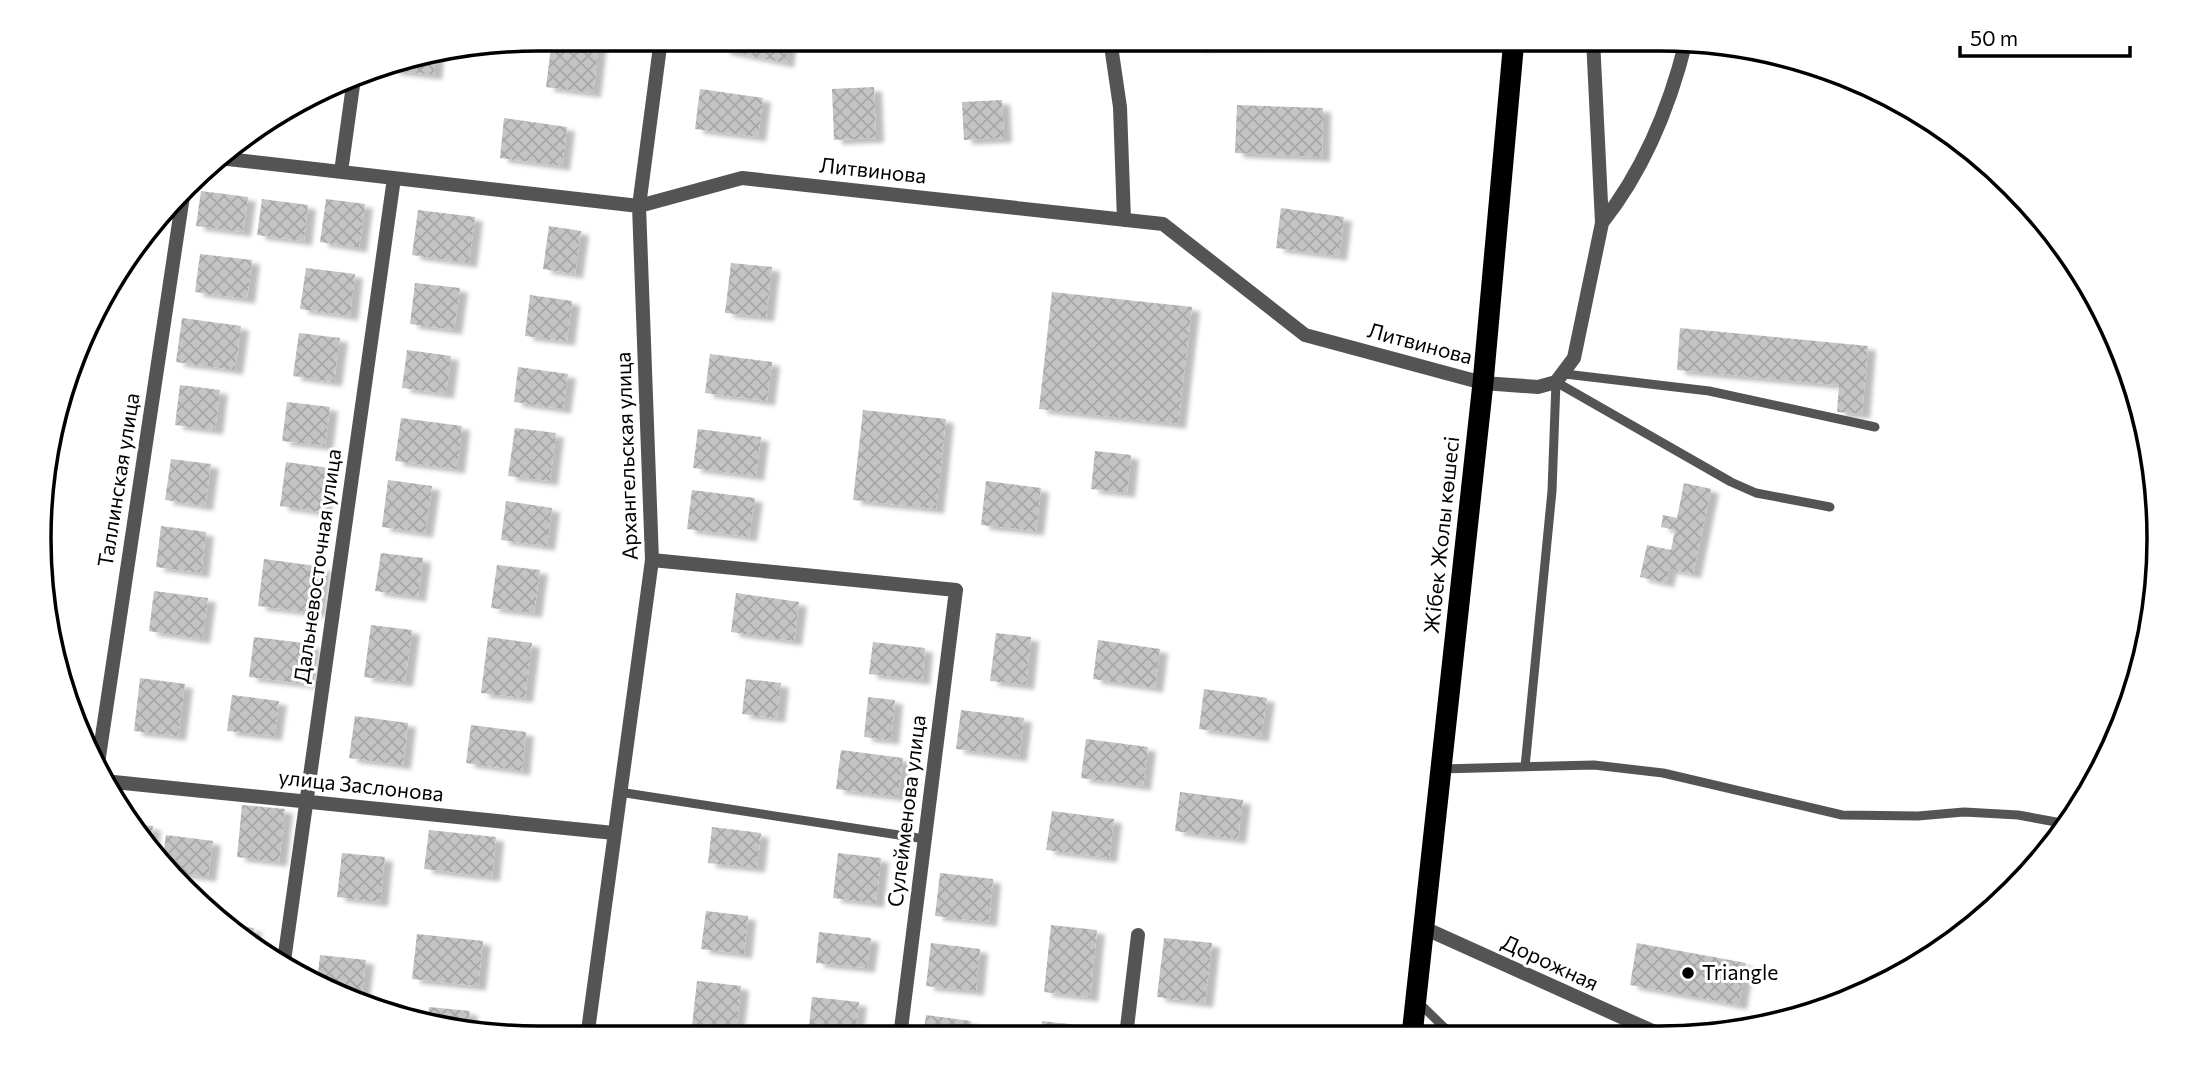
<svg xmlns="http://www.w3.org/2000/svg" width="2198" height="1077" font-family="Commissioner,sans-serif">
  <defs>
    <pattern id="building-cross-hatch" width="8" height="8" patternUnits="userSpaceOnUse" patternTransform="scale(1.75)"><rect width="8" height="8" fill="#c4c4c4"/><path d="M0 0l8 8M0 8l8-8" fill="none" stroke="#a7a7a7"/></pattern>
    <filter id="shadow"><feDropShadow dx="8" dy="4.5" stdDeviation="2" flood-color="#0004"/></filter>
  </defs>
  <rect width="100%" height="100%" fill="#fff"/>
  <path fill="url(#building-cross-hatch)" filter="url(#shadow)" d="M 552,39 L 599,42 L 593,93 L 546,87 Z
    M 723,39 L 789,39 L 786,63 L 722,50 Z
    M 1194,39 L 1279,39 L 1280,44 L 1194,47 Z
    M 436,55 L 434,75 L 391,70 L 392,63 Z
    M 874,87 L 876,138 L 834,140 L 832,89 Z
    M 700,89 L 763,98 L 758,137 L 695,129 Z
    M 1002,100 L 1004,138 L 964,140 L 962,102 Z
    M 1237,105 L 1323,108 L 1322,157 L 1235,153 Z
    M 504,118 L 567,127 L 562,166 L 500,158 Z
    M 201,191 L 248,197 L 243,232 L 196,226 Z
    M 262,199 L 308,205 L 304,241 L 257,235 Z
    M 326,199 L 365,204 L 359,248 L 320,242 Z
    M 1281,208 L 1344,217 L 1339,256 L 1276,248 Z
    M 418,210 L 475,217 L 469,263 L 412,255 Z
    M 549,226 L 581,231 L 575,274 L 543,269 Z
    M 200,254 L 252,260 L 247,299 L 195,292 Z
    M 731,263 L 772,267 L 766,317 L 725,313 Z
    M 306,268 L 355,274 L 350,316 L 300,309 Z
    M 415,283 L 460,288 L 454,330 L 410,324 Z
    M 1052,292 L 1192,307 L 1178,424 L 1039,409 Z
    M 530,295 L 572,301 L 567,341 L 525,336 Z
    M 182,318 L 241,326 L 235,370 L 176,362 Z
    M 1680,328 L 1868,346 L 1862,414 L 1837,412 L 1839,385 L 1677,370 Z
    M 299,333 L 340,338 L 334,382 L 293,376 Z
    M 407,350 L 451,356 L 446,394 L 402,388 Z
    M 710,354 L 772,362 L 767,401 L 705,393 Z
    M 518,367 L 568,374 L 563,409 L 514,402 Z
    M 180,385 L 220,390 L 215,430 L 175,425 Z
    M 287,402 L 330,407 L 325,446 L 282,441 Z
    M 863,410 L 946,419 L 936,509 L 853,500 Z
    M 401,418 L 462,426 L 457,469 L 395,461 Z
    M 515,428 L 556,433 L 550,481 L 508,476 Z
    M 698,429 L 761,437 L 756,476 L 693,468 Z
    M 1095,451 L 1131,455 L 1127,493 L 1091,489 Z
    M 171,459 L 211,464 L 205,506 L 165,500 Z
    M 286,462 L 329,468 L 323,512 L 280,506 Z
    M 388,480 L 432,486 L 425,533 L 382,527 Z
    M 986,481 L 1041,488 L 1036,531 L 981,525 Z
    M 1684,483 L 1711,489 L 1693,574 L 1669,569 L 1666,583 L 1640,577 L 1647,545 L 1671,550 L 1675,530 L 1661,527 L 1663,515 L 1677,518 Z
    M 692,490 L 755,498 L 749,537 L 687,529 Z
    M 506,501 L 552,508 L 547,546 L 501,540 Z
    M 161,526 L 206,532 L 201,573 L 156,567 Z
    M 381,553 L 423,558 L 418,597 L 375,591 Z
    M 264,559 L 323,567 L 317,613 L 258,606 Z
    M 497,565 L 540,570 L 534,613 L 491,608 Z
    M 154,591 L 208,598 L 202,639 L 149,631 Z
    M 736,593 L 799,602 L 794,641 L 731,632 Z
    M 371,625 L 412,630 L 405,682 L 364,677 Z
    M 996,633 L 1031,637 L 1026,685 L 990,681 Z
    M 254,637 L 312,644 L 307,684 L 249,677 Z
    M 488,637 L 532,643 L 525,698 L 481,693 Z
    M 1098,640 L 1160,649 L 1155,688 L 1093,679 Z
    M 873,642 L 925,648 L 922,680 L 869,674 Z
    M 140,678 L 185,684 L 178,736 L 134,731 Z
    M 746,679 L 781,683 L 777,718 L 742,714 Z
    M 1204,689 L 1267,698 L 1261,737 L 1199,729 Z
    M 232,695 L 279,701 L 274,736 L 227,731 Z
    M 868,697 L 895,700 L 891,740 L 864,737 Z
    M 961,710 L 1024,718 L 1019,757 L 956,749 Z
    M 355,716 L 408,723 L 403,765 L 349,758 Z
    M 471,725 L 526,732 L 522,771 L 466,763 Z
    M 1086,739 L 1148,747 L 1143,786 L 1081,778 Z
    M 841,750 L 903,758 L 898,797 L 836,789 Z
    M 1180,792 L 1243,800 L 1238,839 L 1175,831 Z
    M 242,805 L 285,809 L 279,862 L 237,857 Z
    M 1052,811 L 1114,819 L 1109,858 L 1046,850 Z
    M 130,824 L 153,826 L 150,851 L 142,843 Z
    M 712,827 L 761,833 L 757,868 L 708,863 Z
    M 429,830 L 496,837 L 492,877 L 424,869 Z
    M 166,835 L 213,841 L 208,877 L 169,872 L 162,864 Z
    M 342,853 L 385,857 L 380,902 L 337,897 Z
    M 838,853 L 881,858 L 876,903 L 833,898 Z
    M 940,873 L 993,879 L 989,922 L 935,916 Z
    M 706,911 L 748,916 L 744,954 L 701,949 Z
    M 226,925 L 254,928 L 252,941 Z
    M 1051,925 L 1097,930 L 1090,997 L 1044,992 Z
    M 819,932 L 871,938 L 867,968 L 816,963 Z
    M 417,934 L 483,941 L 478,986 L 412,979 Z
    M 1164,938 L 1212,943 L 1205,1003 L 1157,997 Z
    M 931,943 L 980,949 L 976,991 L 926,986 Z
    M 1637,943 L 1746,963 L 1739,1005 L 1630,985 Z
    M 320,955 L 366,960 L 361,1002 L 347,1000 L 317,982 Z
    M 697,981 L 741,986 L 736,1031 L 692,1026 Z
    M 812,997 L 859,1002 L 855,1037 L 808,1037 Z
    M 429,1007 L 470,1011 L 467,1031 L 427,1025 Z
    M 926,1015 L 971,1021 L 969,1037 L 923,1037 Z
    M 1042,1021 L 1087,1026 L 1086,1036 L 1041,1037 Z"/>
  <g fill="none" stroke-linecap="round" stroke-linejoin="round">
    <path stroke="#545454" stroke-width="9" d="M 1565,374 L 1709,391 L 1875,427
      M 1525,767 L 1552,491 L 1556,382 L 1731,482 L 1756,493 L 1830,507
      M 1441,769 L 1594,765 L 1663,773 L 1842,815 L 1918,816 L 1964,812 L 2018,815 L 2067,824
      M 619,792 L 925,839
      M 1418,1002 L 1452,1035"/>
    <path stroke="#545454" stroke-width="14" d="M 1110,39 L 1120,107 L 1124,220
      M 219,158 L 639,206 L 742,178 L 1163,224 L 1305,335 L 1483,383 L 1538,387 L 1556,382 L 1574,358 L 1602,223 L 1593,39
      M 341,172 L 354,78
      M 1602,223 C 1643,171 1670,106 1686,41
      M 652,560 L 956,590 L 900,1037
      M 97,770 L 183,196
      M 104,781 L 614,833
      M 1424,928 L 1659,1034
      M 284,961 L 394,178
      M 1126,1036 L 1138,935
      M 587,1038 L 652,560 L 639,206 L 661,39"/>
    <path stroke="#000" stroke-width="21" d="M 1412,1035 L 1483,383 L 1514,39"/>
  </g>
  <circle fill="#000" stroke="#fff" stroke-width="2.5" cx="1688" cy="973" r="7"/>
  <g text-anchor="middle" stroke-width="6" stroke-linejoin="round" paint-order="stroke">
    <g font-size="21" fill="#000" stroke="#fff">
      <text transform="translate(873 171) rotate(6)" y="7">Литвинова</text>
      <text transform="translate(1420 344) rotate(15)" y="7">Литвинова</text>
      <text transform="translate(627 456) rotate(-92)" y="7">Архангельская улица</text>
      <text transform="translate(119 480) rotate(-81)" y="7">Таллинская улица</text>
      <text transform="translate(1442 535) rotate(-84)" y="7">Жібек Жолы көшесі</text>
      <text transform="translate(318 566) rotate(-82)" y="7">Дальневосточная улица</text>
      <text transform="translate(361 786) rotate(6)" y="7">улица Заслонова</text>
      <text transform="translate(907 811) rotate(-83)" y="7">Сулейменова улица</text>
      <text transform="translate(1550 963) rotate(25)" y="7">Дорожная</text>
    </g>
    <g font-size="21" fill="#000" stroke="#fff" text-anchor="start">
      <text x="1702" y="980">Triangle</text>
    </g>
  </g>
  <path d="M0 0H2198V1077H0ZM538 51H1660A487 487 0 0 1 2147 538V539A487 487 0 0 1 1660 1026H538A487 487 0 0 1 51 539V538A487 487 0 0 1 538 51Z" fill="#fff" fill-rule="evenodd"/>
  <path fill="none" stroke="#000" stroke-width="3.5" d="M538 51H1660A487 487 0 0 1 2147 538V539A487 487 0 0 1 1660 1026H538A487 487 0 0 1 51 539V538A487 487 0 0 1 538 51Z"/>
  <path d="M1960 46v10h170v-10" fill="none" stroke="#000000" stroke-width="3.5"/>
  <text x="1970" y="46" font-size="21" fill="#000000" stroke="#ffffff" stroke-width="5" paint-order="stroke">50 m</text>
</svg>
